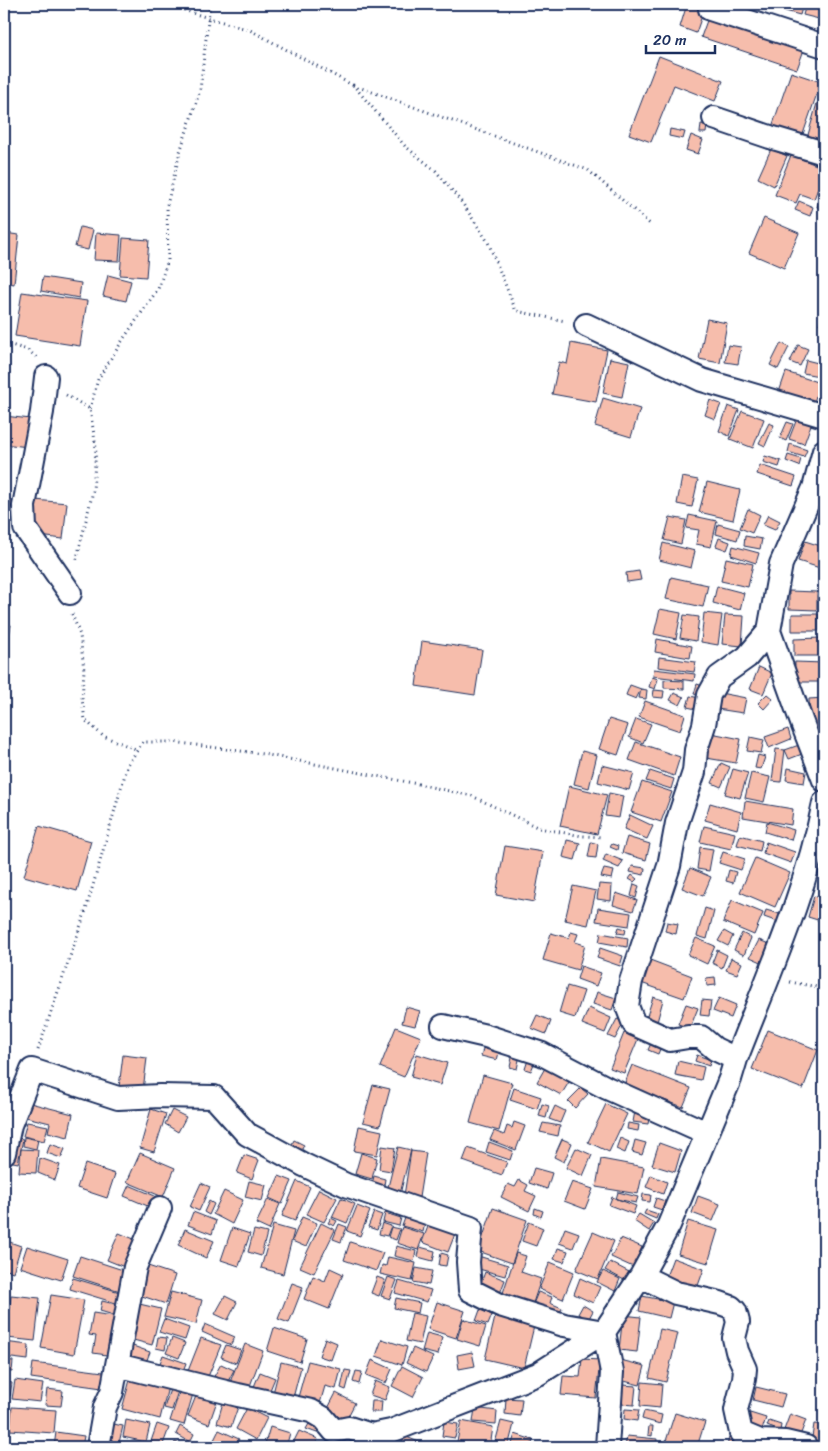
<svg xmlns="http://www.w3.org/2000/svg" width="828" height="1451" font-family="Sriracha,sans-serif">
  <rect width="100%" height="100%" fill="#fff"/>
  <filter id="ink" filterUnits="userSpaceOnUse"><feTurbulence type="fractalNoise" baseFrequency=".02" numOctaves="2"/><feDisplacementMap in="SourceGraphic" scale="10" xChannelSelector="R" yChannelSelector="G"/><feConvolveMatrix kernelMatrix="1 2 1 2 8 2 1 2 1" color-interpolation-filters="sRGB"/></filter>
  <g filter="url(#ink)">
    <path fill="#f6bdac" stroke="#1b2f5e" d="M 687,4 L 706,4 L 696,33 L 680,27 Z
      M 787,4 L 803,4 L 800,15 L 785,11 Z
      M 806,4 L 824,4 L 823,20 L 803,15 Z
      M 709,15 L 805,47 L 797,69 L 701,37 Z
      M 659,56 L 723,81 L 715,101 L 674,85 L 651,142 L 629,134 Z
      M 791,72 L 821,82 L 802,137 L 772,127 Z
      M 817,103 L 824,105 L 824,147 L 806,142 Z
      M 701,124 L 707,125 L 706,133 L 700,133 Z
      M 670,129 L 685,132 L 683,139 L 669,136 Z
      M 691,135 L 703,140 L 698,154 L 686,150 Z
      M 771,149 L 787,156 L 774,186 L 758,178 Z
      M 791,155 L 824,168 L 824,172 L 814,199 L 800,194 L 796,203 L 775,195 Z
      M 824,185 L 824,209 L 817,207 Z
      M 799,201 L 813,207 L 810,216 L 795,210 Z
      M 764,218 L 799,233 L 784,268 L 749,253 Z
      M 80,227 L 93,230 L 88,250 L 75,247 Z
      M 4,233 L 19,235 L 14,284 L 4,282 Z
      M 96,233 L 121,235 L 119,261 L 94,260 Z
      M 123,238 L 149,240 L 146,277 L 120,275 Z
      M 108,275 L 131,281 L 126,301 L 103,296 Z
      M 43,277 L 81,283 L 79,298 L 41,291 Z
      M 4,290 L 9,291 L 7,307 L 4,306 Z
      M 22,292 L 87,301 L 80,346 L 15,336 Z
      M 824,309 L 824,325 L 819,324 Z
      M 707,319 L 727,323 L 720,363 L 699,359 Z
      M 823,331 L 824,331 L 824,340 L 820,339 Z
      M 571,343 L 607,350 L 596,402 L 552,394 L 559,362 L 567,364 Z
      M 781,343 L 789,347 L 778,369 L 770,365 Z
      M 728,345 L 741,347 L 738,364 L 725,362 Z
      M 798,345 L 808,349 L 800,366 L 790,362 Z
      M 610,358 L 629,362 L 622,397 L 603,393 Z
      M 806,360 L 822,364 L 819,376 L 803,373 Z
      M 786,372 L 820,383 L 812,409 L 777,398 Z
      M 603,398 L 640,409 L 631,437 L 595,426 Z
      M 710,400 L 721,404 L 715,419 L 705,415 Z
      M 728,406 L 739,410 L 729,436 L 719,431 Z
      M 742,411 L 764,419 L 753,448 L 730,439 Z
      M 4,416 L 31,419 L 28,447 L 4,444 Z
      M 798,416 L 812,422 L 804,444 L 789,439 Z
      M 787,422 L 793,424 L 786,441 L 780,438 Z
      M 769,423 L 774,425 L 765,446 L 759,443 Z
      M 790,444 L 807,450 L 804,457 L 788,452 Z
      M 788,455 L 801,459 L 799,466 L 786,461 Z
      M 765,456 L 781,461 L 779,467 L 763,462 Z
      M 760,465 L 796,477 L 793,486 L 757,474 Z
      M 682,477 L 698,480 L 692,507 L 677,504 Z
      M 707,482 L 740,490 L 733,520 L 699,512 Z
      M 4,499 L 12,500 L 6,529 L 4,528 Z
      M 35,500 L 67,503 L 63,539 L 32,535 Z
      M 748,509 L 760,515 L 752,533 L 740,528 Z
      M 689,515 L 717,521 L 711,547 L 696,544 L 699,530 L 686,528 Z
      M 768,515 L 780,521 L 775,530 L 763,525 Z
      M 670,517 L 686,520 L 681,544 L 664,540 Z
      M 718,524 L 740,530 L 737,540 L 716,534 Z
      M 745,536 L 762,539 L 760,549 L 744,546 Z
      M 719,538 L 730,542 L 727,550 L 716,546 Z
      M 805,541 L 824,547 L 824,563 L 823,569 L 798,561 Z
      M 663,543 L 695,551 L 691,568 L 659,560 Z
      M 733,546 L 759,553 L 756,563 L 731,555 Z
      M 726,558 L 753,564 L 748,587 L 721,581 Z
      M 639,571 L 641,580 L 627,582 L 626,573 Z
      M 671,577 L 708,585 L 703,607 L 666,599 Z
      M 717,586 L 744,593 L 740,610 L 713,603 Z
      M 789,591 L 817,592 L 817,610 L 789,609 Z
      M 660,609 L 681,613 L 676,639 L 654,634 Z
      M 704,613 L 722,615 L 718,645 L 701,642 Z
      M 792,614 L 818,614 L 818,631 L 792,631 Z
      M 684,615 L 699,617 L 696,641 L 680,638 Z
      M 725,615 L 744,616 L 742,646 L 722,644 Z
      M 4,624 L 11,625 L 7,647 L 4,646 Z
      M 821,638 L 821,656 L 794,656 L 794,639 Z
      M 657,639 L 692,646 L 690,658 L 655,652 Z
      M 422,641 L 482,650 L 475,695 L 416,686 Z
      M 659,657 L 696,662 L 694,672 L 658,667 Z
      M 795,662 L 824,663 L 824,682 L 794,682 Z
      M 759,667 L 772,673 L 763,694 L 750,689 Z
      M 654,669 L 695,674 L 694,681 L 653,676 Z
      M 652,677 L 658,679 L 655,689 L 649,687 Z
      M 664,680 L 684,681 L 684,689 L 664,688 Z
      M 697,684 L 706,687 L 703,696 L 694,694 Z
      M 630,685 L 641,689 L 636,699 L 626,695 Z
      M 641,689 L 647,690 L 646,699 L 639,698 Z
      M 654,690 L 664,691 L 663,698 L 653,697 Z
      M 674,693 L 684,697 L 680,705 L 670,700 Z
      M 720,693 L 746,698 L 743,713 L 717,709 Z
      M 767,694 L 773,699 L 764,709 L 758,703 Z
      M 690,696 L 704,699 L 701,710 L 687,707 Z
      M 824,698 L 824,734 L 810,734 L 809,699 Z
      M 645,701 L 685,715 L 680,731 L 639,717 Z
      M 609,719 L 628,725 L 618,755 L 599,749 Z
      M 636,719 L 651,724 L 643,743 L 629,737 Z
      M 788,729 L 791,739 L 769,748 L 765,737 Z
      M 711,733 L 741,739 L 736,763 L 706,758 Z
      M 750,737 L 764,740 L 761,753 L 747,751 Z
      M 636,742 L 680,757 L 674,776 L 629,760 Z
      M 799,745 L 802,754 L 789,759 L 785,750 Z
      M 776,749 L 785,750 L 781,782 L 772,781 Z
      M 582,751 L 597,755 L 589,788 L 574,784 Z
      M 758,755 L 765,757 L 761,769 L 755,768 Z
      M 721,763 L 730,767 L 721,787 L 712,783 Z
      M 602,765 L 634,773 L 629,790 L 598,782 Z
      M 788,768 L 806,772 L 804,783 L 786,780 Z
      M 733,769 L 748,773 L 740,798 L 725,794 Z
      M 650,771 L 674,779 L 671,789 L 646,781 Z
      M 751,773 L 770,777 L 764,802 L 745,798 Z
      M 642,782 L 672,792 L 661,822 L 631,812 Z
      M 569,786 L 607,795 L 597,834 L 560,826 Z
      M 609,793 L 623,796 L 619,818 L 605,816 Z
      M 745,801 L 793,809 L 791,825 L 743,817 Z
      M 710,803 L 741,812 L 737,829 L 705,820 Z
      M 630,815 L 653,826 L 647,839 L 624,829 Z
      M 767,822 L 794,830 L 791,840 L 765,832 Z
      M 39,826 L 91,841 L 77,891 L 24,876 Z
      M 704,826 L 735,833 L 731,849 L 700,842 Z
      M 740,835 L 762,841 L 760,851 L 737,845 Z
      M 627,837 L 650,844 L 646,860 L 622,853 Z
      M 567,840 L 580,843 L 575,860 L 563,857 Z
      M 591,842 L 598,844 L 596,858 L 588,857 Z
      M 766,842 L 795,852 L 791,863 L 763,853 Z
      M 612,844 L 618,846 L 617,850 L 610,847 Z
      M 505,846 L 543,852 L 534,902 L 496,895 Z
      M 700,847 L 713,849 L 709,871 L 697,869 Z
      M 723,852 L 745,859 L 741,870 L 719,863 Z
      M 606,854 L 623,861 L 619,868 L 603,861 Z
      M 755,858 L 790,873 L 775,907 L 740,892 Z
      M 632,866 L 645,868 L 644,875 L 630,872 Z
      M 690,868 L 711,877 L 703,896 L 682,888 Z
      M 604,869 L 614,871 L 612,879 L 601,877 Z
      M 729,870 L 736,872 L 733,883 L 726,881 Z
      M 632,875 L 637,879 L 634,882 L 629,879 Z
      M 599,884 L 612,885 L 611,901 L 597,899 Z
      M 634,884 L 639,886 L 636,898 L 631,896 Z
      M 573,886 L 596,891 L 588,925 L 565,920 Z
      M 616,893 L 637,900 L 633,911 L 613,905 Z
      M 814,896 L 824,899 L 824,922 L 808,917 Z
      M 732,900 L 763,913 L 754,935 L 723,922 Z
      M 598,908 L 631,913 L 629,926 L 596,921 Z
      M 705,908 L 714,911 L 707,939 L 697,936 Z
      M 766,910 L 780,914 L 778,922 L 764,917 Z
      M 667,922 L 678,924 L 676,934 L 665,931 Z
      M 619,927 L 626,929 L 625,934 L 617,933 Z
      M 724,931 L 733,936 L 728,946 L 718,941 Z
      M 571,932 L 578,934 L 575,942 L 585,945 L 578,970 L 543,960 L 551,933 L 569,938 Z
      M 601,933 L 628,938 L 627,947 L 599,942 Z
      M 742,933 L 751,938 L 744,955 L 734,950 Z
      M 696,938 L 715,946 L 707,964 L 688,955 Z
      M 759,940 L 774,946 L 766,964 L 750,957 Z
      M 600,948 L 623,956 L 620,966 L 597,958 Z
      M 717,950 L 727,955 L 722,968 L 712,963 Z
      M 731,958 L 742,963 L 737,974 L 726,970 Z
      M 650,960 L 692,976 L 684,998 L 641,983 Z
      M 581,966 L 601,973 L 596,986 L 577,979 Z
      M 715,977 L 716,985 L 707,986 L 706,978 Z
      M 567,986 L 584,991 L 575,1018 L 559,1013 Z
      M 597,992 L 616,998 L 612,1010 L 593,1004 Z
      M 653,997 L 663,1000 L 657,1022 L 646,1019 Z
      M 719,998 L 736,1005 L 731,1018 L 713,1011 Z
      M 702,1000 L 711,1001 L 709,1016 L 700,1015 Z
      M 686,1004 L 698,1008 L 690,1028 L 678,1024 Z
      M 406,1007 L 420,1011 L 415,1026 L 402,1023 Z
      M 589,1008 L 611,1018 L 605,1033 L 582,1024 Z
      M 537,1015 L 551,1021 L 546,1034 L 531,1028 Z
      M 617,1019 L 624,1022 L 615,1039 L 608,1036 Z
      M 396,1027 L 421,1037 L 404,1077 L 380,1067 Z
      M 768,1030 L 818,1050 L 803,1089 L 752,1069 Z
      M 624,1033 L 638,1039 L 624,1073 L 610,1068 Z
      M 652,1041 L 662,1044 L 658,1054 L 648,1050 Z
      M 484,1045 L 500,1049 L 497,1060 L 481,1056 Z
      M 513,1053 L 520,1055 L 517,1069 L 510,1067 Z
      M 417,1054 L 447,1063 L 440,1085 L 411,1077 Z
      M 123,1055 L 147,1058 L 143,1090 L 119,1087 Z
      M 697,1055 L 711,1060 L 709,1066 L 695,1061 Z
      M 529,1057 L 536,1059 L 531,1071 L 525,1069 Z
      M 678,1061 L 704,1067 L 701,1080 L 675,1075 Z
      M 632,1065 L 691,1088 L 683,1107 L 624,1085 Z
      M 545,1068 L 569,1082 L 561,1095 L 537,1082 Z
      M 483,1075 L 512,1083 L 499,1131 L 470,1123 Z
      M 373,1085 L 390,1089 L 380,1126 L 363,1122 Z
      M 514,1088 L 541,1097 L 537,1109 L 510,1100 Z
      M 581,1088 L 588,1094 L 575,1108 L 568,1101 Z
      M 30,1103 L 73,1114 L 68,1137 L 48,1132 L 50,1123 L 26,1117 Z
      M 542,1104 L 549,1106 L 546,1118 L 539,1116 Z
      M 606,1104 L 627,1114 L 609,1152 L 588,1142 Z
      M 555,1106 L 565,1111 L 560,1123 L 549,1119 Z
      M 151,1109 L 166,1114 L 154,1152 L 140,1148 Z
      M 172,1110 L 186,1117 L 178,1132 L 165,1124 Z
      M 635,1111 L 650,1114 L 648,1124 L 633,1122 Z
      M 27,1122 L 48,1126 L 44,1141 L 23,1136 Z
      M 514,1122 L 525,1126 L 516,1150 L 490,1140 L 494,1131 L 504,1135 L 507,1126 L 512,1128 Z
      M 543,1123 L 560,1126 L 558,1136 L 540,1132 Z
      M 628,1123 L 639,1125 L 638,1131 L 627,1129 Z
      M 359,1126 L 382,1131 L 377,1155 L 354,1151 Z
      M 13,1137 L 23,1139 L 18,1163 L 8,1161 Z
      M 24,1137 L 38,1140 L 36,1149 L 23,1146 Z
      M 620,1138 L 629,1142 L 625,1153 L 616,1149 Z
      M 562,1139 L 572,1143 L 564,1162 L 554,1157 Z
      M 294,1140 L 304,1145 L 299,1155 L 289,1150 Z
      M 635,1140 L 646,1143 L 642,1155 L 632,1152 Z
      M 489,1142 L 513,1151 L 510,1160 L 486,1152 Z
      M 659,1143 L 681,1151 L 675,1172 L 652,1165 Z
      M 50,1144 L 65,1149 L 61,1158 L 47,1153 Z
      M 382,1146 L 395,1148 L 391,1171 L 379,1169 Z
      M 398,1147 L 411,1150 L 400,1194 L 387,1191 Z
      M 468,1148 L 507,1162 L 502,1175 L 463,1161 Z
      M 576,1148 L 592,1155 L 583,1176 L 566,1168 Z
      M 21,1149 L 38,1150 L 36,1173 L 19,1172 Z
      M 411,1151 L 426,1153 L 418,1204 L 403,1202 Z
      M 140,1153 L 175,1168 L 163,1197 L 127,1182 Z
      M 361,1153 L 377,1158 L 372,1179 L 355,1174 Z
      M 244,1155 L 259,1160 L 252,1179 L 237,1173 Z
      M 40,1158 L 60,1165 L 55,1180 L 38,1173 Z
      M 601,1159 L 644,1167 L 638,1194 L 596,1187 Z
      M 85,1164 L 115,1174 L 107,1198 L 77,1188 Z
      M 534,1168 L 552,1173 L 547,1189 L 529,1183 Z
      M 651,1175 L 667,1182 L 663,1194 L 646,1187 Z
      M 279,1176 L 292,1181 L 282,1204 L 269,1198 Z
      M 374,1176 L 385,1179 L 383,1191 L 371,1188 Z
      M 519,1180 L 528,1185 L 525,1191 L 536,1196 L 529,1211 L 501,1197 L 508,1184 L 515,1187 Z
      M 249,1181 L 266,1185 L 262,1201 L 245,1197 Z
      M 297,1181 L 310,1187 L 295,1221 L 282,1216 Z
      M 572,1182 L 593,1189 L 585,1209 L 564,1201 Z
      M 201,1183 L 210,1187 L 199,1211 L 190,1207 Z
      M 129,1185 L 155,1196 L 150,1207 L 124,1196 Z
      M 319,1189 L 337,1198 L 324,1222 L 306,1214 Z
      M 224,1191 L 243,1200 L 232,1224 L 213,1214 Z
      M 618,1192 L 638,1197 L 636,1203 L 616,1199 Z
      M 643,1194 L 651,1195 L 650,1202 L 642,1201 Z
      M 698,1196 L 720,1204 L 713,1221 L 692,1213 Z
      M 612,1197 L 636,1206 L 633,1214 L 609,1205 Z
      M 341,1198 L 355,1204 L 347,1223 L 332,1217 Z
      M 656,1198 L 665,1201 L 662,1210 L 653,1207 Z
      M 268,1199 L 280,1204 L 269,1230 L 256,1224 Z
      M 209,1201 L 214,1204 L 209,1215 L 204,1212 Z
      M 357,1206 L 370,1211 L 360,1236 L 347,1231 Z
      M 493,1208 L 527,1220 L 512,1263 L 478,1251 Z
      M 535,1208 L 543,1211 L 541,1217 L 534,1214 Z
      M 646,1210 L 658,1214 L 656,1219 L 644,1214 Z
      M 193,1212 L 216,1221 L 212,1234 L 188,1225 Z
      M 374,1212 L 382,1215 L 377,1230 L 368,1227 Z
      M 385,1213 L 401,1218 L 399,1226 L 383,1222 Z
      M 639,1214 L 654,1223 L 649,1231 L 634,1221 Z
      M 302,1217 L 317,1223 L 306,1247 L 292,1241 Z
      M 331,1218 L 337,1221 L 334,1226 L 328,1223 Z
      M 405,1218 L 425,1223 L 423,1232 L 402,1226 Z
      M 688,1221 L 718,1230 L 708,1263 L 678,1254 Z
      M 529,1222 L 543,1228 L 536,1246 L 522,1241 Z
      M 321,1223 L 335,1230 L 314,1273 L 300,1267 Z
      M 382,1223 L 391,1226 L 387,1236 L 379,1234 Z
      M 339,1224 L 347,1227 L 341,1242 L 333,1239 Z
      M 429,1224 L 455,1234 L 448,1252 L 422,1242 Z
      M 273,1225 L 294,1231 L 283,1274 L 261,1268 Z
      M 391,1227 L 400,1229 L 396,1240 L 388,1237 Z
      M 402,1227 L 424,1234 L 418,1250 L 397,1243 Z
      M 232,1228 L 250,1234 L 239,1266 L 221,1260 Z
      M 565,1228 L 579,1233 L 573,1248 L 559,1243 Z
      M 185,1229 L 214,1241 L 206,1258 L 178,1245 Z
      M 254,1230 L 267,1233 L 261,1256 L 248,1252 Z
      M 593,1232 L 614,1241 L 598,1279 L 576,1270 Z
      M 119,1233 L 139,1241 L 127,1268 L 107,1260 Z
      M 621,1238 L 642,1247 L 633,1267 L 611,1257 Z
      M 4,1240 L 21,1246 L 13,1272 L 4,1269 Z
      M 350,1242 L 383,1253 L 376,1271 L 344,1260 Z
      M 27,1246 L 68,1259 L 61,1280 L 20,1267 Z
      M 396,1246 L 416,1251 L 414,1261 L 394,1256 Z
      M 420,1247 L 435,1251 L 433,1261 L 418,1257 Z
      M 558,1248 L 568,1251 L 564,1262 L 554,1259 Z
      M 441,1253 L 448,1255 L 446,1266 L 439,1265 Z
      M 516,1253 L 526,1256 L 521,1272 L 541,1279 L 531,1309 L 501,1299 Z
      M 80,1256 L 129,1272 L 123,1292 L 73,1276 Z
      M 478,1256 L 508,1265 L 505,1276 L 475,1268 Z
      M 388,1257 L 416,1263 L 412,1281 L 380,1274 L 382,1265 L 386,1266 Z
      M 673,1258 L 704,1269 L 696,1291 L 665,1279 Z
      M 550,1262 L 574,1272 L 563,1299 L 539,1289 Z
      M 610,1262 L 631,1273 L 626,1281 L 605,1270 Z
      M 145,1265 L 175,1275 L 166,1304 L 136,1294 Z
      M 330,1268 L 343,1274 L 329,1309 L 304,1299 L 313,1276 L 325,1281 Z
      M 416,1268 L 432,1271 L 429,1285 L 413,1282 Z
      M 603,1271 L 620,1279 L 615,1291 L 597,1282 Z
      M 485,1272 L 505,1280 L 499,1296 L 479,1288 Z
      M 377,1277 L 385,1280 L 379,1296 L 371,1293 Z
      M 388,1277 L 397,1280 L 390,1299 L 381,1296 Z
      M 73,1278 L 123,1293 L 119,1304 L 70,1289 Z
      M 580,1278 L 600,1287 L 593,1303 L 574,1294 Z
      M 399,1281 L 431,1290 L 427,1302 L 395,1293 Z
      M 292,1283 L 303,1287 L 289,1323 L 278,1319 Z
      M 171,1292 L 202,1300 L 196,1324 L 164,1317 Z
      M 538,1292 L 552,1297 L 550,1303 L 562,1308 L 557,1320 L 531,1309 Z
      M 11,1295 L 40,1298 L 35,1341 L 7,1338 Z
      M 51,1295 L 84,1300 L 74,1354 L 41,1348 Z
      M 225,1296 L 237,1302 L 228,1320 L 215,1314 Z
      M 642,1296 L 673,1302 L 669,1318 L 639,1311 Z
      M 396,1298 L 420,1303 L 418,1313 L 394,1308 Z
      M 102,1301 L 123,1306 L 120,1317 L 100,1311 Z
      M 437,1302 L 465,1311 L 456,1338 L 428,1329 Z
      M 135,1303 L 161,1309 L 152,1345 L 126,1338 Z
      M 583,1305 L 593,1311 L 588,1320 L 578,1314 Z
      M 480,1310 L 492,1315 L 488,1325 L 476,1321 Z
      M 93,1313 L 120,1317 L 114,1356 L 93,1353 L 96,1336 L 89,1335 Z
      M 412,1313 L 426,1316 L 420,1344 L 406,1341 Z
      M 496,1313 L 535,1322 L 524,1368 L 485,1359 Z
      M 623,1315 L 641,1317 L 637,1352 L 619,1350 Z
      M 164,1319 L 189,1328 L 185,1340 L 159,1332 Z
      M 463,1319 L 486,1326 L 480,1346 L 457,1339 Z
      M 205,1324 L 235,1337 L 231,1345 L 202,1332 Z
      M 274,1328 L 307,1339 L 300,1362 L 267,1351 Z
      M 660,1329 L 678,1333 L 666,1382 L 649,1378 Z
      M 427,1333 L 442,1337 L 438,1355 L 422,1351 Z
      M 158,1337 L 167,1338 L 165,1350 L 156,1348 Z
      M 172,1338 L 185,1343 L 179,1358 L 166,1353 Z
      M 201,1338 L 221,1345 L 205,1384 L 186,1376 Z
      M 325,1338 L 337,1343 L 331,1360 L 319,1356 Z
      M 382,1339 L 407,1347 L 402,1365 L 376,1356 Z
      M 4,1342 L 29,1345 L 28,1360 L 4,1357 Z
      M 245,1344 L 263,1351 L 247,1394 L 228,1387 Z
      M 130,1345 L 150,1352 L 143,1370 L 124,1363 Z
      M 226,1345 L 241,1350 L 236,1363 L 221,1357 Z
      M 413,1348 L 433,1357 L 426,1372 L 406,1363 Z
      M 472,1352 L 475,1366 L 459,1369 L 457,1355 Z
      M 163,1355 L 186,1363 L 180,1379 L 157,1371 Z
      M 582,1359 L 600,1360 L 596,1398 L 561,1395 L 563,1376 L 580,1377 Z
      M 4,1360 L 13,1361 L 12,1372 L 4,1371 Z
      M 372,1360 L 392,1369 L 386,1383 L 366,1375 Z
      M 620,1360 L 645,1366 L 640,1385 L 616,1379 Z
      M 308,1361 L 341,1369 L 336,1389 L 325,1386 L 319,1407 L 297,1401 Z
      M 281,1362 L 301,1367 L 293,1398 L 273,1393 Z
      M 33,1363 L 111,1373 L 109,1389 L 31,1378 Z
      M 221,1364 L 234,1370 L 225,1387 L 212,1380 Z
      M 402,1366 L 423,1377 L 413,1397 L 392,1386 Z
      M 345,1370 L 351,1371 L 346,1390 L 341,1388 Z
      M 356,1371 L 362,1372 L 359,1384 L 353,1382 Z
      M 260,1372 L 275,1378 L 268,1395 L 253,1389 Z
      M 131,1376 L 168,1387 L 160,1419 L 122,1409 Z
      M 15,1380 L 43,1384 L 40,1402 L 12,1399 Z
      M 4,1381 L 12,1383 L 10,1396 L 4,1395 Z
      M 375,1381 L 390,1387 L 385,1400 L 370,1395 Z
      M 642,1382 L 662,1384 L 660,1408 L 640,1406 Z
      M 623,1385 L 636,1386 L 634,1405 L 621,1404 Z
      M 171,1386 L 179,1388 L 172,1410 L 164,1408 Z
      M 756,1387 L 785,1394 L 781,1407 L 753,1400 Z
      M 47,1389 L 63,1391 L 61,1406 L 45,1405 Z
      M 180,1390 L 193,1394 L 184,1425 L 170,1421 Z
      M 198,1391 L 218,1398 L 209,1424 L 188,1416 Z
      M 336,1393 L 355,1403 L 344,1424 L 325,1414 Z
      M 4,1397 L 8,1398 L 4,1437 Z
      M 506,1398 L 522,1399 L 520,1416 L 505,1414 Z
      M 224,1399 L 239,1404 L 231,1427 L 217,1423 Z
      M 372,1401 L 382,1401 L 381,1412 L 371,1412 Z
      M 12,1407 L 56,1410 L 54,1433 L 10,1430 Z
      M 247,1408 L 267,1418 L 256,1440 L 236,1429 Z
      M 475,1408 L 497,1411 L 496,1424 L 473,1422 Z
      M 625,1409 L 639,1410 L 637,1421 L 624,1419 Z
      M 644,1411 L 662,1415 L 660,1424 L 642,1419 Z
      M 675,1413 L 705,1422 L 697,1447 L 664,1447 Z
      M 750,1413 L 766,1418 L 760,1436 L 745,1431 Z
      M 790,1414 L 806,1420 L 797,1444 L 781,1438 Z
      M 126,1420 L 150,1425 L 146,1442 L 123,1437 Z
      M 461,1421 L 493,1427 L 490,1447 L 456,1447 Z
      M 501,1421 L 514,1424 L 508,1447 L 494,1447 Z
      M 769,1421 L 781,1425 L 780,1431 L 767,1426 Z
      M 310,1422 L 320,1426 L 317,1433 L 306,1429 Z
      M 444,1422 L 458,1424 L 455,1438 L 442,1436 Z
      M 109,1423 L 123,1426 L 118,1447 L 108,1447 Z
      M 157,1424 L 169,1428 L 162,1447 L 149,1447 Z
      M 814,1424 L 824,1425 L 824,1446 L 811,1444 Z
      M 180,1426 L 194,1434 L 190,1442 L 176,1434 Z
      M 649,1426 L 653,1426 L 652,1436 L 648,1435 Z
      M 270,1427 L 290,1433 L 286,1447 L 264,1447 Z
      M 219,1430 L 239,1439 L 235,1447 L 230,1447 L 214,1440 Z
      M 299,1431 L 318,1439 L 314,1447 L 291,1447 Z
      M 56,1432 L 84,1436 L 82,1447 L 54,1447 Z
      M 515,1434 L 533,1440 L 531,1447 L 511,1447 Z
      M 404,1436 L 431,1447 L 400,1447 Z
      M 627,1436 L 657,1439 L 656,1447 L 625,1447 Z
      M 729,1437 L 750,1441 L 748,1447 L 727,1447 Z
      M 175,1442 L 188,1447 L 173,1447 Z
      M 135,1443 L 148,1446 L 148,1447 L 134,1447 Z
      M 324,1443 L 333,1447 L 321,1447 Z"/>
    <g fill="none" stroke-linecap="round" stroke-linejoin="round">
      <defs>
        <path id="minor" d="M 710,9 L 824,46
          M 714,118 L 770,137 L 824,153
          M 586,325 L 702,380 L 824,416
          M 46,377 L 42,412 L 24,506 L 25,528 L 70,593
          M 824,451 L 814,488 L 781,564 L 769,631 L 802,723 L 824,780
          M 443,1026 L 486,1036 L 542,1054 L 607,1088 L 707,1133
          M 736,1059 L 715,1049 L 701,1037 L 688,1037 L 670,1040 L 634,1024 L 627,1006 L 631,981 L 669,866 L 677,823 L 694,772 L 696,750 L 704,725 L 709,695 L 719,677 L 747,657 L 769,631
          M 4,1153 L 10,1125 L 32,1070 L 118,1098 L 160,1096 L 214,1097 L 247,1134 L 304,1165 L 346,1185 L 471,1228 L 468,1262 L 470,1290 L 500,1305 L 564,1325 L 604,1332
          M 641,1276 L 676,1293 L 720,1303 L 731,1307 L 735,1311 L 738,1322 L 734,1338 L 737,1351 L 745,1369 L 744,1379 L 736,1410 L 741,1433 L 760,1441 L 785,1442 L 806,1447
          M 604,1332 L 612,1372 L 607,1447
          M 117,1365 L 135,1267 L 160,1208
          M 98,1447 L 105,1407 L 112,1392 L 117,1365 L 238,1395 L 311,1411 L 323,1418 L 334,1431 L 349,1428 L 371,1435 L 391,1431
          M 377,1447 L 391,1431 L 538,1374 L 604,1332 L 641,1276 L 669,1225 L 730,1079 L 736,1059 C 769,974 806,892 824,803"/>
      </defs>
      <use href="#minor" stroke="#1b2f5e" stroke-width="26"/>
      <path stroke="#1b2f5e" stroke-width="3" stroke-dasharray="1 4" stroke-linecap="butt" d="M 170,4 L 192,13 L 250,30 L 354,86 L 405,146 L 436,171 L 463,204 L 488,242 L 516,311 L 565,321
        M 353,85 L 588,170 L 650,224
        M 4,343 L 28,350 L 37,358
        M 66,395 L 90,409 L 96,448 L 93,491 L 76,562
        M 90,409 L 98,379 L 124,338 L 158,289 L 168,260 L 167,205 L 180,152 L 200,90 L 210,4
        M 72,614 L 80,635 L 84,670 L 82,699 L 85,720 L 103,736 L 138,750
        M 790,982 L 824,988
        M 38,1050 L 85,913 L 128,764 L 143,742 L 173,742 L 263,754 L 418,784 L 472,796 L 539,828 L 582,836 L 603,837"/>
      <use href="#minor" stroke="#fff" stroke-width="22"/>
    </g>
  </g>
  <rect width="828" height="1451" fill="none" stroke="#fff" stroke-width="20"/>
  <rect x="10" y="10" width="808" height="1431" fill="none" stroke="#1b2f5e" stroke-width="2" filter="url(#ink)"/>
  <path d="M646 45v8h69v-8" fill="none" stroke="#1b2f5e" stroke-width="2.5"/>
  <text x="653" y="45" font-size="15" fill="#1b2f5e" stroke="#ffffff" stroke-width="4" paint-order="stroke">20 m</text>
</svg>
